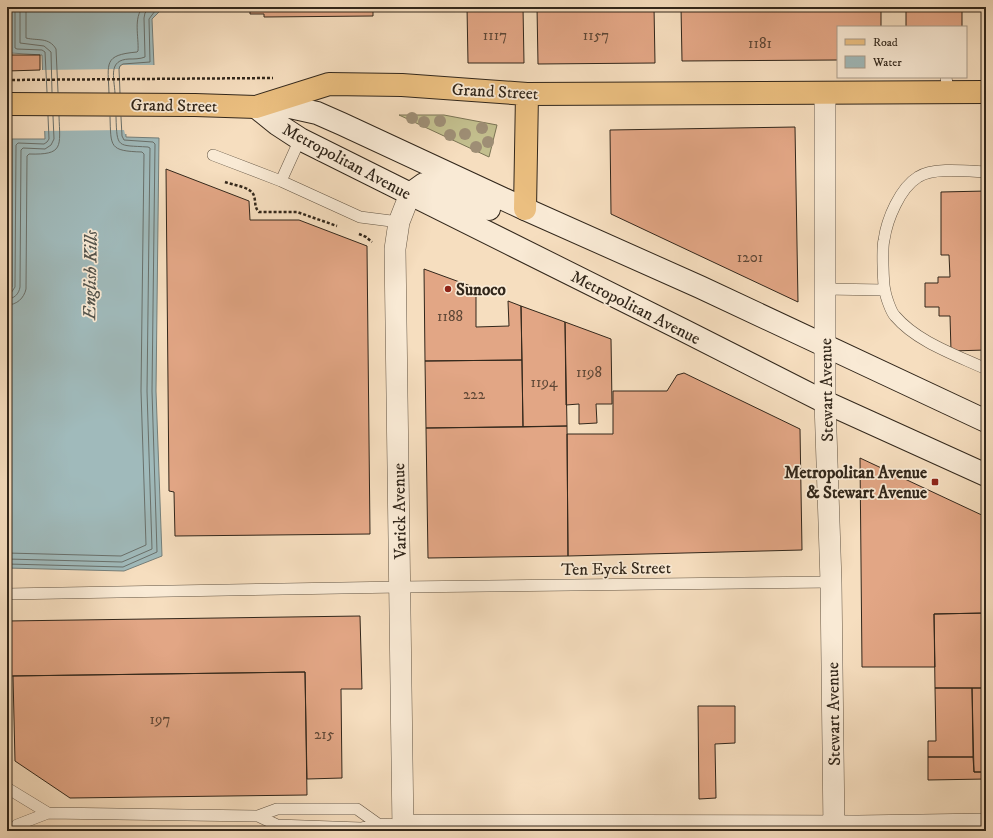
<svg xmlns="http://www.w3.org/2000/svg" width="993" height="838" font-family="'IM FELL DW Pica',serif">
  <rect width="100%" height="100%" fill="#f6debf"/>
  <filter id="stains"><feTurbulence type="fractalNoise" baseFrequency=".005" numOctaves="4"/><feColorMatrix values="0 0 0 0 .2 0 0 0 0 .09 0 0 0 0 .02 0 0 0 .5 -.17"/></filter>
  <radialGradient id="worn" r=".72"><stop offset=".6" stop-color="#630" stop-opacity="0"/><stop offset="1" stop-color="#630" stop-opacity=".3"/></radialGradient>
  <path fill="#c3bf8e" stroke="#7a7354" d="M 399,115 L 444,115 L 497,125 L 489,157 Z"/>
  <path fill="#a0babb" stroke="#747f7b" d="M 11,7 L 164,7 L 152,19 L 154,66 L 123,69 L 126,137 L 159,138 L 156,391 L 162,556 L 124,571 L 7,568 L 7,291 L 12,287 L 12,139 L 45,139 L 42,55 L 11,53 Z"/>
  <path fill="#f6debf" d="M 120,65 L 155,65 L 155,68 L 125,70 L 128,134 L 125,134 L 124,130 L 43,131 L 41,70 L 120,69 Z"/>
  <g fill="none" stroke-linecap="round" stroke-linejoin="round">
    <path stroke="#69706b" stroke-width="1" d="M 15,7 L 15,48 L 17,49 L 42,50 L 45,52 L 47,92
      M 20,7 L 20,43 L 44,46 L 51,52 L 52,92
      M 26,7 L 26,38 C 38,41 49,37 56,49 L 58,92
      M 109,93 C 108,63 103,55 137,52 L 138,51 C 139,37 133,18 143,7
      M 115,93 C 114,77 108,60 129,59 C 134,59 140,59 145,57 L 144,18 L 145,13 L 151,7
      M 120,93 L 119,69 L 120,66 L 123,64 L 150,62 L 149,19 L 158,7
      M 7,294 L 11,293 L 15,287 L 16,145 L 18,143 L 44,144 L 47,142 L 49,139 L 48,116
      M 7,299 C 14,299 19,294 20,287 L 21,150 L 23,148 L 45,149 L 51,145 L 54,139 L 53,116
      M 7,305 C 17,305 24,298 26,289 L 27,156 L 29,154 C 64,155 60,147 59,116
      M 7,553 L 121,556 L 146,545 L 141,391 L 144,154 L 142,152 C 109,151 111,147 110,117
      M 7,559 L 122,562 L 152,549 L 147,391 L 150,148 L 148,147 C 117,145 117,149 116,117
      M 7,564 L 123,567 L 157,552 L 152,391 L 155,144 L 153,142 L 124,140 L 122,136 L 121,117"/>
  </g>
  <path fill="#e2a685" stroke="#32271b" d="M 250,7 L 373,7 L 373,16 L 264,17 L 264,14 L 250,14 Z
    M 467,7 L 523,7 L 524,63 L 468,63 Z
    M 537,7 L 654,7 L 655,63 L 538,64 Z
    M 681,7 L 881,7 L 881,27 L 838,27 L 838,60 L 682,61 Z
    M 906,7 L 962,7 L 962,27 L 906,27 Z
    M 7,55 L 40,55 L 40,70 L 7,71 Z
    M 795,127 L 798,302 L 611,214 L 610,130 Z
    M 166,169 L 249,201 L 250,220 L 299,220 L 367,246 L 370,534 L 175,536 L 174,492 L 169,491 Z
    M 986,191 L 986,350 L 951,351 L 950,316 L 939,316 L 939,307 L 925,307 L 925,283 L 938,283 L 938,277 L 950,277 L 949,255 L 941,255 L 941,192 Z
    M 424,269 L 476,288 L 476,327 L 509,326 L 508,301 L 521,306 L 522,360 L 425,361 Z
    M 521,306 L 565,322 L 567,426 L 523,427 Z
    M 565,322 L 611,339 L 612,404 L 596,404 L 597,423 L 579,424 L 579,404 L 566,405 Z
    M 522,360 L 523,427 L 426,428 L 425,361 Z
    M 684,373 L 800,429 L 802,550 L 568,556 L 567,434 L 613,434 L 613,391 L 667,391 L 677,375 Z
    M 567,426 L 568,556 L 428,558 L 426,428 Z
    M 860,458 L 986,517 L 986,613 L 934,614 L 935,667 L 862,667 Z
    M 986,613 L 986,688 L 935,688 L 934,614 Z
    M 360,616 L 362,689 L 341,689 L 342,778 L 307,779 L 305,672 L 7,676 L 7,621 Z
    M 305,672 L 307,795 L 70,798 L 15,761 L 13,676 Z
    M 935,688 L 972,688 L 973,757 L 928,757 L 928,741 L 936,741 Z
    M 972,688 L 986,688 L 986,772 L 974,772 Z
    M 698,706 L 735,706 L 735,743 L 715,744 L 716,798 L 699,799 Z
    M 928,757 L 973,757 L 974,772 L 986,772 L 986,779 L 928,780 Z"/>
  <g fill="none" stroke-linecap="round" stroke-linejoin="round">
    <defs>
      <path id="lane" d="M 946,77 L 948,92
        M 213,155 L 281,181 L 360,217 L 399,222
        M 986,172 C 967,171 933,167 918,177 C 900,188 887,219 884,240 C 882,247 883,284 885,291 C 886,297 891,312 895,316 C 917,342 956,355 986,369
        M 281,181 L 300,139
        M 825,289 L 884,290
        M 7,594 L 400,587 L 831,582
        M 7,788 L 48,813
        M 258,816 L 277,809 L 357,809 L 378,824
        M 13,831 L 17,825 L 48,813 L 258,816 L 277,825 L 361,828 L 378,824 L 403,825"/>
      <path id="street" d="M 825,94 L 825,402 L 831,582 L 834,831
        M 403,825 L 858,826 L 986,824
        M 403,831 L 395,249 L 399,222 L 410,194"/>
      <path id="secondary" d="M 256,107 L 277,124 L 300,139 L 683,330 L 825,402 L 986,475
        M 263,107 L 290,107 L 317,113 L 342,124 L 525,209 L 700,287 L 986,421
        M 410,194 L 424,184 L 436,185 L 489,209"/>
      <path id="primary" d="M 7,104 L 195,105 L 256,107 L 329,84 L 402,85 L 527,94 L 986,92
        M 525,209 L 527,94"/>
    </defs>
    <use href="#lane" stroke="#635544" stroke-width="12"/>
    <use href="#street" stroke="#635544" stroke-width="22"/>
    <use href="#secondary" stroke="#32271b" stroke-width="24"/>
    <use href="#primary" stroke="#32271b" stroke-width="24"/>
    <path stroke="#32271b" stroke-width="2.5" stroke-dasharray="3 2" stroke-linecap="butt" d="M 7,80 L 273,78
      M 225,182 C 233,185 252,187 254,196 C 256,202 254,207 259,212 L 297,212 L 337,226
      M 359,234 L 366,237 L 372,242"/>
    <use href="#lane" stroke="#f9ead5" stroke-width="11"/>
    <use href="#street" stroke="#f9ead5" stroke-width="21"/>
    <use href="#secondary" stroke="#f9ead5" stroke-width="22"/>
    <use href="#primary" stroke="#ebbf80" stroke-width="22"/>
  </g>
  <g fill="#9e8e75">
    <circle cx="412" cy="118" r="6"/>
    <circle cx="440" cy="121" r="6"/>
    <circle cx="424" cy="122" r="6"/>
    <circle cx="482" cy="128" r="6"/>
    <circle cx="465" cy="134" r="6"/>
    <circle cx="450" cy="135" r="6"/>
    <circle cx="488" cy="142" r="6"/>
    <circle cx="476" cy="147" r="6"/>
  </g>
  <g fill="#8f2418" stroke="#f9ead5" stroke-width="1.5">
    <circle cx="448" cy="289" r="4"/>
    <rect x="931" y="478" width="8" height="8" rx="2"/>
  </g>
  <g text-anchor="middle" stroke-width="3.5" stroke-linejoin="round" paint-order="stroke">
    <g font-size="15" fill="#5e4736">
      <text x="495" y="40">1117</text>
      <text x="596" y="40">1157</text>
      <text x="760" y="48">1181</text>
      <text x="750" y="262">1201</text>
      <text x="450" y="321">1188</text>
      <text x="589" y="377">1198</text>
      <text x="544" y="387">1194</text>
      <text x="474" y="399">222</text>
      <text x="160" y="724">197</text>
      <text x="324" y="739">215</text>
    </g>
    <g font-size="17" fill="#32271b" stroke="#f9ead5">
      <text transform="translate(495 91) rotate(3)" y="6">Grand Street</text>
      <text transform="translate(174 105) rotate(1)" y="6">Grand Street</text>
      <text transform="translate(347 161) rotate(28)" y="6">Metropolitan Avenue</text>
      <text transform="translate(636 307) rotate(27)" y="6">Metropolitan Avenue</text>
      <text transform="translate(826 390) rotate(-91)" y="6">Stewart Avenue</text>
      <text transform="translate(399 511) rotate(-91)" y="6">Varick Avenue</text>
      <text transform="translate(616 568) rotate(-1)" y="6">Ten Eyck Street</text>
      <text transform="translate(833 714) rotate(-91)" y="6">Stewart Avenue</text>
    </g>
    <g font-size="17" font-weight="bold" fill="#32271b" stroke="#f9ead5" text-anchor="start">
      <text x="456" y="295">Sunoco</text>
      <text x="927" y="478" text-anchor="end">Metropolitan Avenue<tspan x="927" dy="20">&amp; Stewart Avenue</tspan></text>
    </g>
    <g font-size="18" font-style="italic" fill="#53534b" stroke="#f9ead5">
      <text transform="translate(90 275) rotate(-89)" y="6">English Kills</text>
    </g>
  </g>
  <rect width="993" height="838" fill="none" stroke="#f6debf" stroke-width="24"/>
  <rect x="8" y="8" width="977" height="822" fill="none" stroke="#32271b" stroke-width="2"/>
  <rect x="12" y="12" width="969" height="814" fill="none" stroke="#32271b"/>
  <rect x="837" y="26" width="130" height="52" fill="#f9ead5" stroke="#a99c8b"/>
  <rect x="845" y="39" width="20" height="6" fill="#ebbf80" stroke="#a99c8b"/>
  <text x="873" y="46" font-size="12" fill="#32271b">Road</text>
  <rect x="845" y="56" width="20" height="12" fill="#a0babb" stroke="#a99c8b"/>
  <text x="873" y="66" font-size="12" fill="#32271b">Water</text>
  <rect width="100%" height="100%" filter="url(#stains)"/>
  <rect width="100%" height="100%" fill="url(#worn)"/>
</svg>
